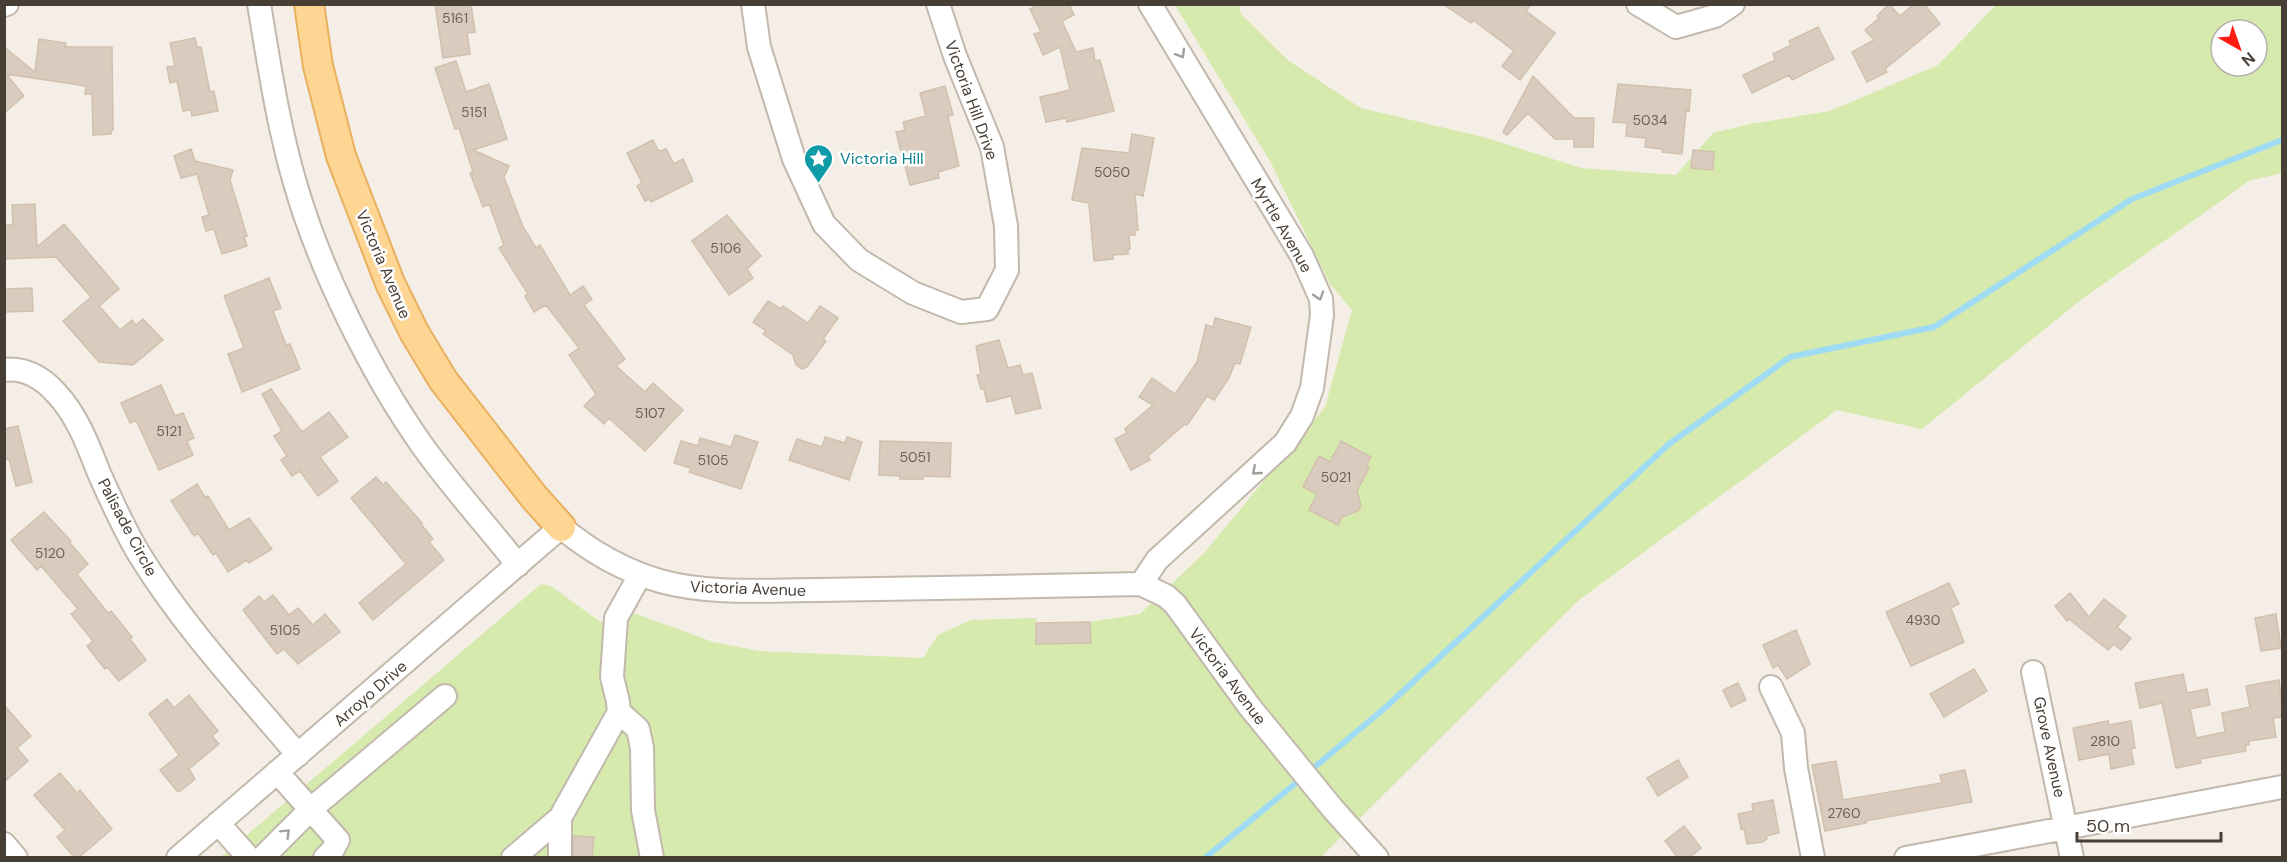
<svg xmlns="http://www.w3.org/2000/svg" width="2287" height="862" font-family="'DM Sans',sans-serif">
  <rect width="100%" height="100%" fill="#f4eee6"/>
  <path fill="#d6eaad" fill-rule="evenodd" d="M 1175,5 L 1239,5 L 1241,14 L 1289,61 L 1361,108 L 1487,138 L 1581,168 L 1676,175 L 1713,133 L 1750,124 L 1830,111 L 1938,65 L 1996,5 L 2282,5 L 2282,173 L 2249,181 L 2078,302 L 1922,429 L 1837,410 L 1579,600 L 1321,857 L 220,858 L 541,584 L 551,586 L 602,623 L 612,605 L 713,642 L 759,651 L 923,658 L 938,635 L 971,620 L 1036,618 L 1037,644 L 1091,643 L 1090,622 L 1140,614 L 1205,552 L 1325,407 L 1352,310 L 1330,284 L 1271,163 ZM 2221,30 L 2257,30 L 2257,66 L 2221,66 Z"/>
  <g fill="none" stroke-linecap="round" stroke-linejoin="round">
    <path stroke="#a0dbf4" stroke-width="6" d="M 1310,771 L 1386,707 L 1669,444 L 1790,357 L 1934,327 L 2132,199 L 2282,140
      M 1205,858 L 1302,778"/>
  </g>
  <path fill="#d9ccbe" stroke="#d1c0ae" stroke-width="1.5" d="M 435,4 L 471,4 L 475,32 L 467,33 L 470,54 L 443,58 Z
    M 1039,4 L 1069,4 L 1074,15 L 1062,21 L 1076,52 L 1093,48 L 1095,61 L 1100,60 L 1114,111 L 1067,122 L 1066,118 L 1046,122 L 1040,97 L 1070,90 L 1060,47 L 1043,55 L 1034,34 L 1041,32 L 1030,9 Z
    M 1443,4 L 1531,4 L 1526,11 L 1555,33 L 1520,80 L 1502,66 L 1514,51 L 1473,20 L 1471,23 Z
    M 1889,4 L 1900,16 L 1914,4 L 1924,4 L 1940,24 L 1885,69 L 1887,72 L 1867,82 L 1852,52 L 1874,40 L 1865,30 L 1879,18 L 1877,16 Z
    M 1818,27 L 1834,59 L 1792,80 L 1789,75 L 1752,93 L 1743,75 L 1775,60 L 1773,54 L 1791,45 L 1789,41 Z
    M 195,38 L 197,47 L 201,47 L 210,92 L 214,91 L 218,111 L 192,116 L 191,110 L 183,111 L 177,81 L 170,83 L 167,67 L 175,66 L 170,43 Z
    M 39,39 L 66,43 L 65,47 L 112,47 L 113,130 L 111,130 L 111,134 L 93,135 L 92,94 L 85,94 L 86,86 L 6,74 L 24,96 L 4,113 L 4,47 L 35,72 Z
    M 456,61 L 466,92 L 489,84 L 507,139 L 473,150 L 509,166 L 504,177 L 523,227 L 536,248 L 540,245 L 570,295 L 583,286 L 592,299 L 584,305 L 625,359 L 616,366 L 645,392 L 653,383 L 683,410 L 645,451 L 609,418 L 604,424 L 584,406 L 596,394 L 569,355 L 579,348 L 546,305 L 534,312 L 525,296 L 528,294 L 499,248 L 504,245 L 489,204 L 483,207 L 470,173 L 473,172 L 459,128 L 455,129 L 435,68 Z
    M 1533,76 L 1574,118 L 1594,118 L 1593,147 L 1574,147 L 1574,139 L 1555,139 L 1528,113 L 1507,135 L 1503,132 Z
    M 1618,84 L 1691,90 L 1689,111 L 1686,110 L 1682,154 L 1662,152 L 1662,149 L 1645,147 L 1646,138 L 1626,136 L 1627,123 L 1613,122 Z
    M 945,86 L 953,115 L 948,116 L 959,166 L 938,172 L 939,178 L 910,185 L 896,132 L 905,130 L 903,122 L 926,116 L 920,93 Z
    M 1132,134 L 1154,138 L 1143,196 L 1135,194 L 1138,230 L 1135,230 L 1135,235 L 1129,235 L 1130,249 L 1128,250 L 1128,254 L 1113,255 L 1113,259 L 1094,261 L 1089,203 L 1072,200 L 1082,148 L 1129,153 Z
    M 653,140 L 658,150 L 661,151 L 666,149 L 674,164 L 683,159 L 693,181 L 651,202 L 649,199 L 645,201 L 637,186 L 642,183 L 627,153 Z
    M 191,149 L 195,161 L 233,170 L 230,180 L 247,236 L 244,237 L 247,246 L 222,254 L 214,229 L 206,231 L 202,217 L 209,215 L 197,174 L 181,178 L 174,156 Z
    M 1693,150 L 1714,152 L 1713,170 L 1691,168 Z
    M 35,204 L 37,247 L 64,224 L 119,289 L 99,306 L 120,330 L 132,320 L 136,325 L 143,319 L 163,340 L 133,365 L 99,362 L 63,321 L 91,297 L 56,257 L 4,259 L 4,225 L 13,225 L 12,205 Z
    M 727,215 L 761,256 L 747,269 L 753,278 L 729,295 L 692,241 Z
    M 269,278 L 281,308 L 273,311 L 286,345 L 290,344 L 300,369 L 242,392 L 228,354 L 244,348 L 224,296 Z
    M 32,288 L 33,311 L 4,312 L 4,289 Z
    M 768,301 L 781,309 L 783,306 L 808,323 L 820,306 L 838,318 L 823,339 L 826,341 L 807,367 L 802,369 L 796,365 L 793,355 L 763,334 L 766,331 L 753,322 Z
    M 1215,318 L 1251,327 L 1240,364 L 1235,363 L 1229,378 L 1214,400 L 1207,396 L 1187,425 L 1185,424 L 1148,456 L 1150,460 L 1131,470 L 1115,439 L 1127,433 L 1125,429 L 1153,405 L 1139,397 L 1152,378 L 1175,394 L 1197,362 L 1206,325 L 1213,327 Z
    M 999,340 L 1008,368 L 1020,365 L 1023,375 L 1032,373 L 1041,408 L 1016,414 L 1011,396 L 987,402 L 984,389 L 981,389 L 977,375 L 981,374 L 976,346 Z
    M 161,385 L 175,416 L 183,413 L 194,438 L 187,441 L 193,455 L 159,470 L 136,420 L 130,423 L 121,403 Z
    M 271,389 L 302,432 L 329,412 L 348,437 L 320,457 L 338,481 L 318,496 L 300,471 L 292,476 L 281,460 L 287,456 L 274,436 L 282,431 L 262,394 Z
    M 18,426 L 32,482 L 16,486 L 9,459 L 4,460 L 4,429 Z
    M 735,435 L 758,442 L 741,489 L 689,472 L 691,468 L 674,463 L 681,441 L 698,446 L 700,438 L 731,447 Z
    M 825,437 L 845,443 L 847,437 L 862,442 L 849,480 L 789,460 L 797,439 L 822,447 Z
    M 880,441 L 951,443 L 950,477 L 923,476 L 923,479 L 900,479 L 900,476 L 879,475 Z
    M 1341,441 L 1371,457 L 1366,466 L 1369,468 L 1357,491 L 1361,505 L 1358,511 L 1342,517 L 1338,525 L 1309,510 L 1317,494 L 1303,487 L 1319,456 L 1330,462 Z
    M 376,477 L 383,485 L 386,482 L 422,523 L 421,524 L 433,539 L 429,542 L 444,560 L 373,620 L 359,603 L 406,564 L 351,498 Z
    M 197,484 L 205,497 L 208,496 L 229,530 L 249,518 L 272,549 L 249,563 L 247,560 L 228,572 L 216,553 L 213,555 L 198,533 L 194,536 L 171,501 Z
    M 44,512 L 71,541 L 69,542 L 88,564 L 77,574 L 108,613 L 111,611 L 132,637 L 130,639 L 146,660 L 119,681 L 107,667 L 105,669 L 87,646 L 93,641 L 71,614 L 78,609 L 41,566 L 37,570 L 11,540 Z
    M 1949,583 L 1959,604 L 1951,608 L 1964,642 L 1911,666 L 1886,612 Z
    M 2070,593 L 2089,617 L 2104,599 L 2126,616 L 2117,627 L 2131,638 L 2121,650 L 2114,644 L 2108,650 L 2069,619 L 2067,621 L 2055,606 Z
    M 273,595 L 289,615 L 298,608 L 313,625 L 325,614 L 340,632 L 298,664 L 284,649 L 277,654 L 243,610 L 259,596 L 264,602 Z
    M 2276,614 L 2281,648 L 2261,651 L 2255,618 Z
    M 1090,622 L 1091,643 L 1036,644 L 1036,623 Z
    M 1796,630 L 1810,664 L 1787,679 L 1778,665 L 1773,668 L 1763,645 Z
    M 1974,669 L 1987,691 L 1944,717 L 1930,694 Z
    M 2183,674 L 2187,693 L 2207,689 L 2210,705 L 2190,709 L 2196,738 L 2225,732 L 2222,713 L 2250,707 L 2246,686 L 2279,680 L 2283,717 L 2273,718 L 2276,737 L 2249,741 L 2249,745 L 2245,745 L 2246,751 L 2200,759 L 2201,763 L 2176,768 L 2162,703 L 2140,708 L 2135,683 Z
    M 1738,683 L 1746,700 L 1731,707 L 1723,690 Z
    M 189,695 L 218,731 L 212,736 L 219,744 L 189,769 L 195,779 L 180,791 L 177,791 L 160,770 L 179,755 L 149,714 L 167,699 L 174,708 Z
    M 4,705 L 31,736 L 17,748 L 28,761 L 4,782 Z
    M 2108,721 L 2109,725 L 2131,721 L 2135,748 L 2131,749 L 2134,764 L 2111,769 L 2109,754 L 2079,760 L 2073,728 Z
    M 1678,760 L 1688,777 L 1658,796 L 1647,778 Z
    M 1836,761 L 1843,800 L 1942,783 L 1940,775 L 1965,770 L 1972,802 L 1865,821 L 1866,823 L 1825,831 L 1812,765 Z
    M 60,773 L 77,793 L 80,790 L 112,829 L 78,858 L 75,858 L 57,837 L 65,830 L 34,795 Z
    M 1773,800 L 1779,833 L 1766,836 L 1767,839 L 1762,842 L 1747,844 L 1744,828 L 1741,829 L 1738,814 L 1753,811 L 1752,804 Z
    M 1684,826 L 1701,848 L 1689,858 L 1678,858 L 1665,841 Z
    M 573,836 L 594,837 L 592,858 L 573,858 Z"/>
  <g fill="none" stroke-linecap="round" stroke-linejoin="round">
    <defs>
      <path id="minor" d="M 259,4 C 269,64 278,125 295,183 C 320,270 372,375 424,448 C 453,488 487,526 518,565
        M 753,4 L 759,47 L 794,159 L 824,224 L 859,260 L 913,293 L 961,312 L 987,309 L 1007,270 L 1006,226 L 992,147 L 955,56 L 938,4
        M 1638,4 L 1676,27 L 1715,16 L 1733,4
        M 4,5 L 7,4
        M 4,370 C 24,367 43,378 56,393 C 77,415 88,445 99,473 C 111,500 124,529 139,554 C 184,627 243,690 298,755
        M 1141,584 L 1157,560 L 1285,443 L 1302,416 L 1312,388 L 1322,315 L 1321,299 L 1302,256 L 1150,4
        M 2033,672 L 2072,858
        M 1771,687 L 1793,733 L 1796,768 L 1813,858
        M 619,712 L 638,729 L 642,748 L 643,810 L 652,858
        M 277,772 L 338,840 L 332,851 L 325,858
        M 218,823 L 249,858
        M 4,844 L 16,858
        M 178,858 L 561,527 C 591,552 622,570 660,581 C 711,595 767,590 819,590 C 926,589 1034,586 1141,584 L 1166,596 L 1175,604 L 1249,706 L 1333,809 L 1377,858
        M 262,858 L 311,809 L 445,696
        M 513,858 L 560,818 L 619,712 L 618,702 L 612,677 L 616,618 L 640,575
        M 560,858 L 560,818
        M 1906,858 L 2282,787"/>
      <path id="major" d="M 309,4 L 318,66 L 341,156 L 390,283 L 414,332 L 443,380 L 534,497 L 561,527"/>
    </defs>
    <use href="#minor" stroke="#c3b8ac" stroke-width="26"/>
    <use href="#major" stroke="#e9b05f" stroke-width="32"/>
    <use href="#minor" stroke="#fff" stroke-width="22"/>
    <use href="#major" stroke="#ffd594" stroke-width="28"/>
  </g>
  <defs><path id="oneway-chevron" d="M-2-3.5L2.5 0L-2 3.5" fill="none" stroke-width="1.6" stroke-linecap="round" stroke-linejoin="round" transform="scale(1.5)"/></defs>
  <g stroke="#a39e9a">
    <use href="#oneway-chevron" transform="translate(1181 54) rotate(59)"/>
    <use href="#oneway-chevron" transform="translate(1319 296) rotate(73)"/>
    <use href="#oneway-chevron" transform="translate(1256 471) rotate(139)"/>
    <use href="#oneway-chevron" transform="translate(286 833) rotate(-45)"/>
  </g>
  <defs>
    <symbol id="sight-pin" viewBox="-11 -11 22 30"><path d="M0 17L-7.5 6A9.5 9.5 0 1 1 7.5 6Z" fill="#0f9aa8" stroke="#fff"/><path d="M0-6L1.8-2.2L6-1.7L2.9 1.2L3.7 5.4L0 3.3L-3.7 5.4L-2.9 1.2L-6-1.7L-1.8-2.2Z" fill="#fff"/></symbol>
  </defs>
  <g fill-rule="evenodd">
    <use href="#sight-pin" x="802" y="142" width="33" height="45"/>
  </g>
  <g text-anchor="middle" stroke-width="5" stroke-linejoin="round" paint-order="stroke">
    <g font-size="14" fill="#6c6257">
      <text x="455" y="23">5161</text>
      <text x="474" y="117">5151</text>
      <text x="1650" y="125">5034</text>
      <text x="1112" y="177">5050</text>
      <text x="726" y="253">5106</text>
      <text x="650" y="418">5107</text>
      <text x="169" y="436">5121</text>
      <text x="915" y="462">5051</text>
      <text x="713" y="465">5105</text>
      <text x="1336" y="482">5021</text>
      <text x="50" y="558">5120</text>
      <text x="1923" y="625">4930</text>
      <text x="285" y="635">5105</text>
      <text x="2105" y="746">2810</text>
      <text x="1844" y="818">2760</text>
    </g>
    <g font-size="16" fill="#473e35" stroke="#fff">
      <text transform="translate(972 100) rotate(70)" y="6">Victoria Hill Drive</text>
      <text transform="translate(1282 225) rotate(60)" y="6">Myrtle Avenue</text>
      <text transform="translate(384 264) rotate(67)" y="6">Victoria Avenue</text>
      <text transform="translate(128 527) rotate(62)" y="6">Palisade Circle</text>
      <text transform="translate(748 588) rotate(2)" y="6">Victoria Avenue</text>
      <text transform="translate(1228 676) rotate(53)" y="6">Victoria Avenue</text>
      <text transform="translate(370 693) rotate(-41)" y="6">Arroyo Drive</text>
      <text transform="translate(2050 747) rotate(78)" y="6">Grove Avenue</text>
    </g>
    <g font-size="16" fill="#0d838f" stroke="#fff" text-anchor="start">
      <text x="840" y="164">Victoria Hill</text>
    </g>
  </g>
  <rect width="2287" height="862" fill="none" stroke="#473e35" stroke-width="12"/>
  <g transform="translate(2239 48) rotate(140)"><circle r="28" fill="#ffffff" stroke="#b5b2ae" stroke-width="1.5"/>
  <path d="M0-4.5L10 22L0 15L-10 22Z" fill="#ff1b12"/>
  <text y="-9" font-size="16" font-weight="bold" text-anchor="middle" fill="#473e35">N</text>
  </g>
  <path d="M2077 832v9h144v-9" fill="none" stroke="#473e35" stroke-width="3"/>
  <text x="2086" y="832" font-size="18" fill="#473e35" stroke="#ffffff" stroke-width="4.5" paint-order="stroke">50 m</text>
</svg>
